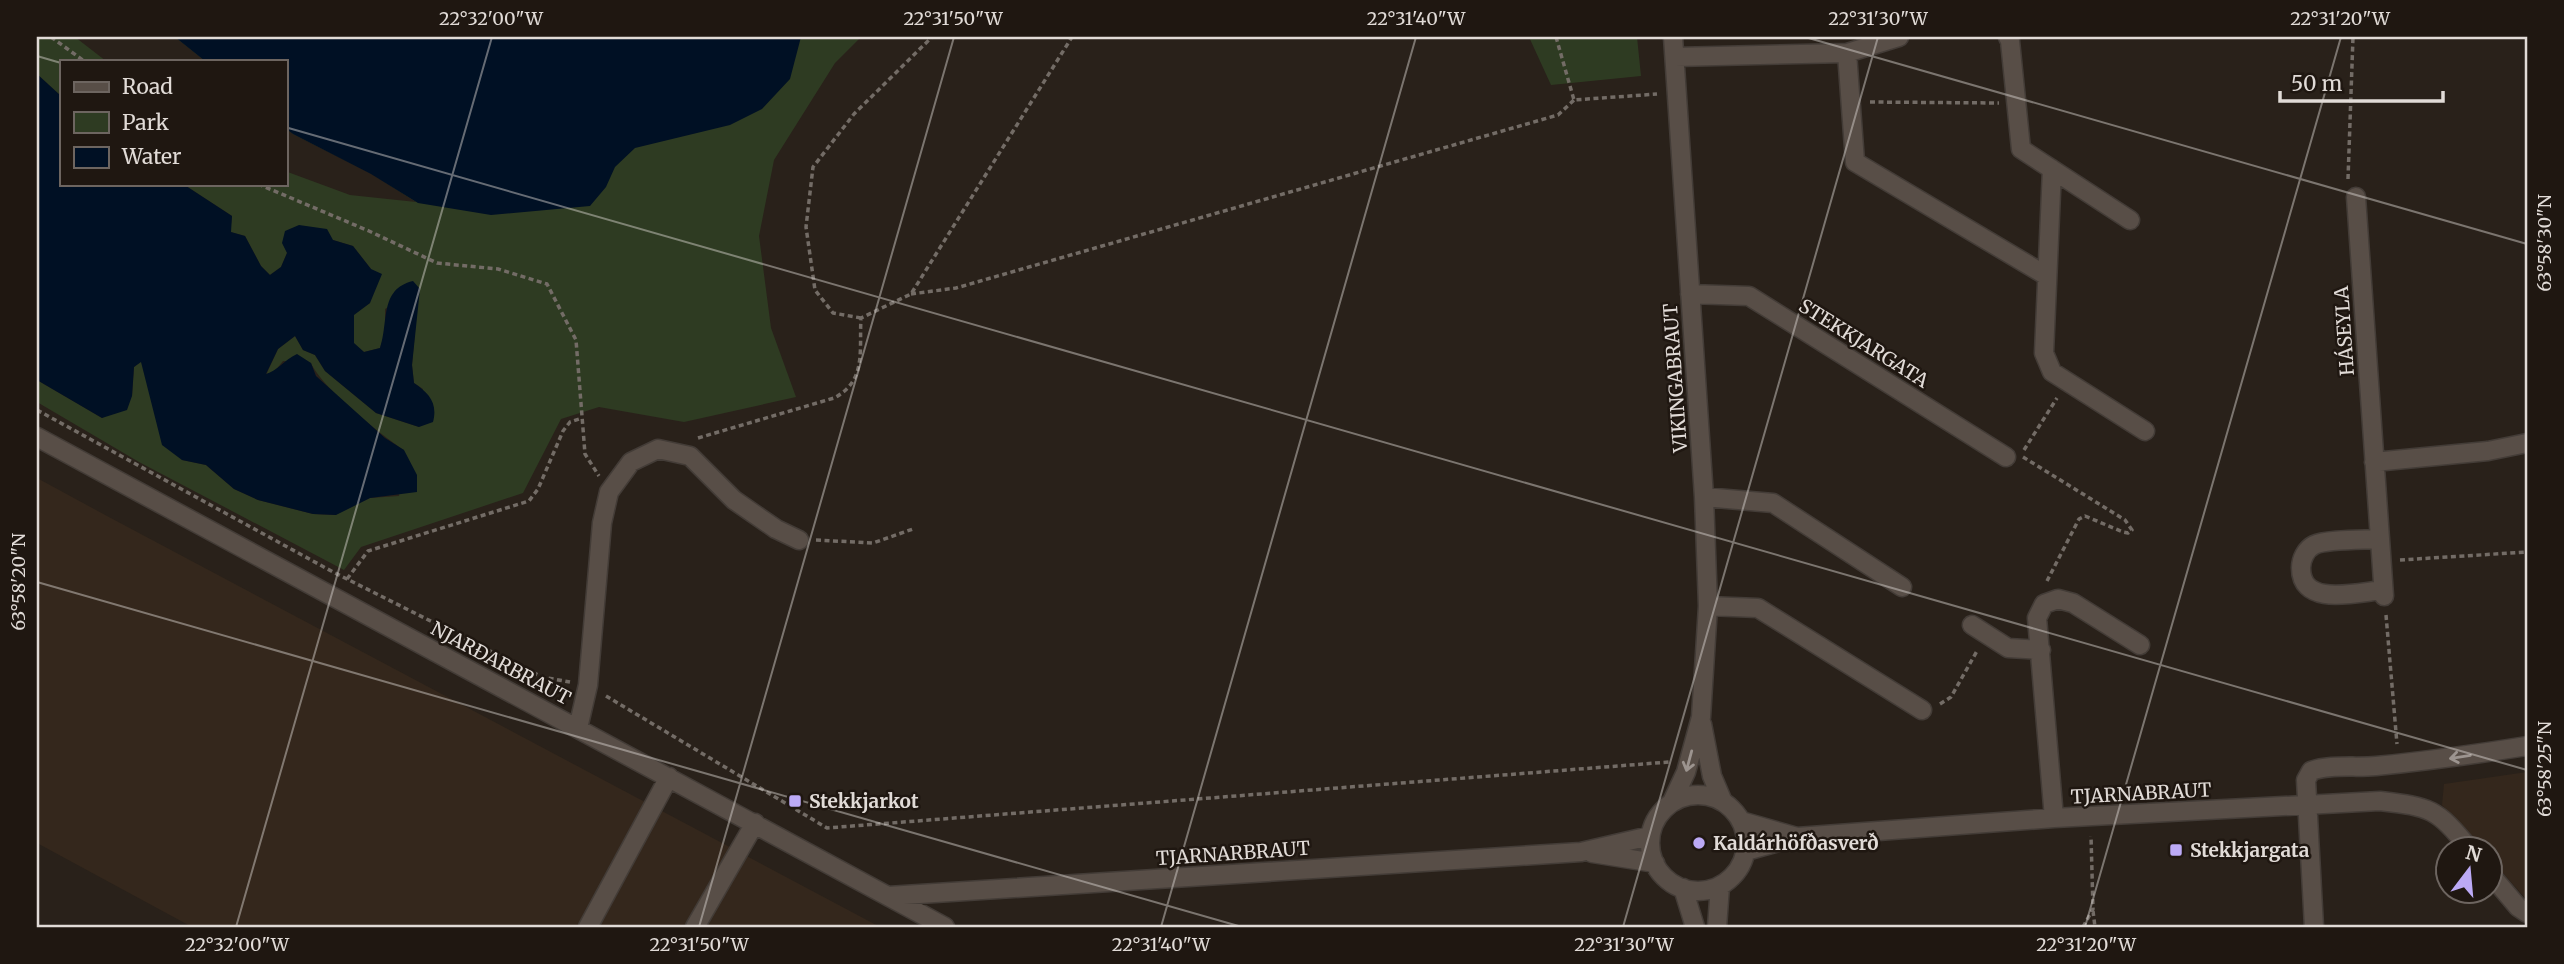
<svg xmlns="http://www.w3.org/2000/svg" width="2564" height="964" font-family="Merriweather,serif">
  <rect width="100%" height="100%" fill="#29211a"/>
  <path fill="#34271c" d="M 37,478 L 107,516 L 880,927 L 192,927 L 37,843 Z
    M 2527,772 L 2527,900 L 2491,860 L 2490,848 L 2480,848 L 2442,805 L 2444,784 Z"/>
  <path fill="#2e3b22" d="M 37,37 L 75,37 L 106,61 L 61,61 L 61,96 L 37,74 Z
    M 175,37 L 861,37 L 835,63 L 774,160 L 759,236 L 771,328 L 796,397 L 684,422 L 599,407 L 561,419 L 523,493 L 361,547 L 344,570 L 139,462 L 37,402 L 37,380 L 102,418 L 132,396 L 134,367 L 141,361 L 182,460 L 206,465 L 234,489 L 258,500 L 313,514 L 335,515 L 370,498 L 399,496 L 404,450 C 380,434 322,388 311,363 L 283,361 L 275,371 L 266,375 L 278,349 L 295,336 L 303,350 L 315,355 L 325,371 L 376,413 L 419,427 L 423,389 L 414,383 L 412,365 L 419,288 L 385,309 L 385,333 L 380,348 L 364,352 L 354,344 L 354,314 L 370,303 L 371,269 L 353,246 L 333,240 L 287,253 L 281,267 L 270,275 L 261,266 L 245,236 L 230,232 L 232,216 L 183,184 L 285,184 L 285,171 L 350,195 L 416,202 L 372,174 L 293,134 L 285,128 L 285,61 L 205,61 Z
    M 1529,37 L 1637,37 L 1641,76 L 1551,85 Z"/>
  <path fill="#001024" d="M 175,37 L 801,37 L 790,79 L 762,109 L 730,125 L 635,148 L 615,167 L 606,187 L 590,206 L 491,215 L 418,203 L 371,174 L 293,134 L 285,128 L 285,61 L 205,61 Z
    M 37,74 L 61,96 L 61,184 L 183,184 L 232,216 L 231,232 L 245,236 L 261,266 L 270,275 L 281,267 L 287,253 L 282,243 L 285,231 L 299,225 L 327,229 L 333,240 L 353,246 L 371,269 L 382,274 L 370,303 L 354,315 L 354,343 L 364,352 L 380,348 C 389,323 379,289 413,281 L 420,289 L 412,365 L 414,383 C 429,393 438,403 433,422 L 419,427 L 376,413 L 325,371 L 315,355 L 303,350 L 295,336 L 278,349 L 266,374 C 277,371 284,360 297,354 L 311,363 L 316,376 L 385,438 L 404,450 L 417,475 L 417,492 L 370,498 L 336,515 L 313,514 L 258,500 L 234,489 L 206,465 L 182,460 L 162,445 L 141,362 L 134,367 L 132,396 L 127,410 L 102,418 L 37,380 Z"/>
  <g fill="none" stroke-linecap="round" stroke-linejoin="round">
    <defs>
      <path id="minor" d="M 2008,37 L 2010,41 L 2021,149 L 2130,220
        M 1847,53 L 1855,162 L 2047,276
        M 1675,57 L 1847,53 L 1899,37
        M 2052,169 L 2044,353 L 2052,372 L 2145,431
        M 2356,197 L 2384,596
        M 1690,294 L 1749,296 L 2006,457
        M 37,437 L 945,927
        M 2374,462 L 2488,451 L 2527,443
        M 1704,497 L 1773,503 L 1902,587
        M 2380,539 C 2365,540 2326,539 2314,545 C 2306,549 2301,559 2301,568 C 2301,608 2358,592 2383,590
        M 1708,606 L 1758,608 L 1922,710
        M 1972,625 L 2008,648 L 2041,650
        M 1702,724 L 1712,776 L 1723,802
        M 578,728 L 588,685 L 602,523 L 609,492 L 631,462 L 658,449 L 690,456 L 734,500 L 776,529 L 799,540
        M1650 843a48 48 0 1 1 96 0a48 48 0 1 1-96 0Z
        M 1672,802 L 1686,772 L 1701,717 L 1708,606 L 1704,497 L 1673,37
        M 2054,818 L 2037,618 L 2044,604 L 2058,599 L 2073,603 L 2140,645
        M 1741,821 L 1797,837
        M 1746,851 L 1797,837 L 2054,818 L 2380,801 C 2431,807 2436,808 2469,848
        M 1592,853 L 1655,863
        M 2490,874 L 2518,907 L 2527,913
        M 1683,888 L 1695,927
        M 888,896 L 1581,852 L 1650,836
        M 588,927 L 669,777
        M 695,927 L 755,823
        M 1717,927 L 1720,886
        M 2314,927 L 2306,780 L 2311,771 C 2331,764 2355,768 2376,766 C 2427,761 2477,754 2527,746"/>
    </defs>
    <use href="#minor" stroke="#433c37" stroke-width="21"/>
    <path stroke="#736c66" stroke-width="3.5" stroke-dasharray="5 3.5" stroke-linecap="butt" d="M 51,37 L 84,61
      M 1556,37 L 1574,100 L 1657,94
      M 1870,102 L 1999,103
      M 2348,179 L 2353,37
      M 258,184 L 369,231 L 437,263 L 498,269 L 547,284 L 576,340 L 585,454 L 599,476
      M 911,294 L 956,288 L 1558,115 L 1574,100
      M 861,318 L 833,313 L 815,290 L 806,227 L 813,167 L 854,114 L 932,37
      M 37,410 L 333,572 L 542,677 L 570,682
      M 698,438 L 834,398 C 867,381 859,350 861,318 L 911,294 L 1072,37
      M 2024,450 L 2057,398
      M 2023,457 L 2125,520 L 2132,530 L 2128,533 L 2123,532 L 2085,516 L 2079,519 L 2047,581
      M 816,540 L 873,543 L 913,529
      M 2400,560 L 2527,552
      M 347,579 L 368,551 L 529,501 L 538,489 L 563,431 L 570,422 L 582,418
      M 2386,615 L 2397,744
      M 606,696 L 827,828 L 1669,762
      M 1940,704 L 1951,697 L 1977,651
      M 2093,911 L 2095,927
      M 2083,927 L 2093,909 L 2091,836"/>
    <use href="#minor" stroke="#584e47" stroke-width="18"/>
  </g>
  <defs><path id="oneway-shaft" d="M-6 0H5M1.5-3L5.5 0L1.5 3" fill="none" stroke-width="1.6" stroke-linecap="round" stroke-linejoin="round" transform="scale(1.75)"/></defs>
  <g stroke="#9c948f">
    <use href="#oneway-shaft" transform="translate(2460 757) rotate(171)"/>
    <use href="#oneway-shaft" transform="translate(1689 761) rotate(105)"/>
  </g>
  <path fill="none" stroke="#e1dbd7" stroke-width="2" stroke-opacity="0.45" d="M 1805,37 L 2527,244M 37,56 L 61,63M 285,127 L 2527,770M 37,582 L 1242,927M 236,927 L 492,37M 699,927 L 954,37M 1161,927 L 1416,37M 1623,927 L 1878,37M 2085,927 L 2341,37"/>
  <g fill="#bcaaf6" stroke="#1f1711" stroke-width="2.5">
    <rect x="788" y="794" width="14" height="14" rx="3.5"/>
    <circle cx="1699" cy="843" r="7"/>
    <rect x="2169" y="843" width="14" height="14" rx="3.5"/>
  </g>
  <g text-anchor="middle" stroke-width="5" stroke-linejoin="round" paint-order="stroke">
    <g font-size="19" fill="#e1dbd7" stroke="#1f1711">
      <text transform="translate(2344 331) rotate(-94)" y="7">HÁSEYLA</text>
      <text transform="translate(1864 343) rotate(32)" y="7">STEKKJARGATA</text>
      <text transform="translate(1675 378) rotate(-94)" y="7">VIKINGABRAUT</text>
      <text transform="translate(501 663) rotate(28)" y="7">NJARÐARBRAUT</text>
      <text transform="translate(2141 793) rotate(-3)" y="7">TJARNABRAUT</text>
      <text transform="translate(1233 853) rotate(-4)" y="7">TJARNARBRAUT</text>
    </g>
    <g font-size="19" font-weight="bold" fill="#e1dbd7" stroke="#1f1711" text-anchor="start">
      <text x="809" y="808">Stekkjarkot</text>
      <text x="1713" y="850">Kaldárhöfðasverð</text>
      <text x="2190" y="857">Stekkjargata</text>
    </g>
  </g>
  <rect width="2564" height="964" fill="none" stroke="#1f1711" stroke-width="77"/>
  <rect x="60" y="60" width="228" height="126" fill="#1f1711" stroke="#6d6560" stroke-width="2"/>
  <rect x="74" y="82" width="35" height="10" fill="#584e47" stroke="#6d6560" stroke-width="2"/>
  <text x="122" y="94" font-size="21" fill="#e1dbd7">Road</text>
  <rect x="74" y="112" width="35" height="21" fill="#2e3b22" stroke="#6d6560" stroke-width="2"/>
  <text x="122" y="130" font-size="21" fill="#e1dbd7">Park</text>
  <rect x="74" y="147" width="35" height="21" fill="#001024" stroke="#6d6560" stroke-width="2"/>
  <text x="122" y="164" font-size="21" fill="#e1dbd7">Water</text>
  <g transform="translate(2469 870) rotate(16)"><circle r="33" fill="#1f1711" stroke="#6d6560" stroke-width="2"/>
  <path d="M0-5L12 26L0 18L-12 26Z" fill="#bcaaf6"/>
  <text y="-10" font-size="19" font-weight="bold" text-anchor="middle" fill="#e1dbd7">N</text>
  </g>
  <path d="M2280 91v10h163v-10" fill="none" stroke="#e1dbd7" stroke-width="3.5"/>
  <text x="2291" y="91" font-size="21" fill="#e1dbd7" stroke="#1f1711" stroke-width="5" paint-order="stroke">50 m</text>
  <rect x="38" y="38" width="2488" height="888" fill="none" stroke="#e1dbd7" stroke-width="2.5"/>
  <g font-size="18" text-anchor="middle" fill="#e1dbd7">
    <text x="491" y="25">22°32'00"W</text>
    <text x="953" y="25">22°31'50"W</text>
    <text x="1416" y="25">22°31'40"W</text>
    <text x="1878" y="25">22°31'30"W</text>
    <text x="2340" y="25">22°31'20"W</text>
    <text transform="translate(2545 243) rotate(-90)" y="6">63°58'30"N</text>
    <text transform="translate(19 582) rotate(-90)" y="6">63°58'20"N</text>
    <text transform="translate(2545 769) rotate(-90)" y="6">63°58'25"N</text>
    <text x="237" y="951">22°32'00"W</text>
    <text x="699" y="951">22°31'50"W</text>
    <text x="1161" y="951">22°31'40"W</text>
    <text x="1624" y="951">22°31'30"W</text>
    <text x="2086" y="951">22°31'20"W</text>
  </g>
</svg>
